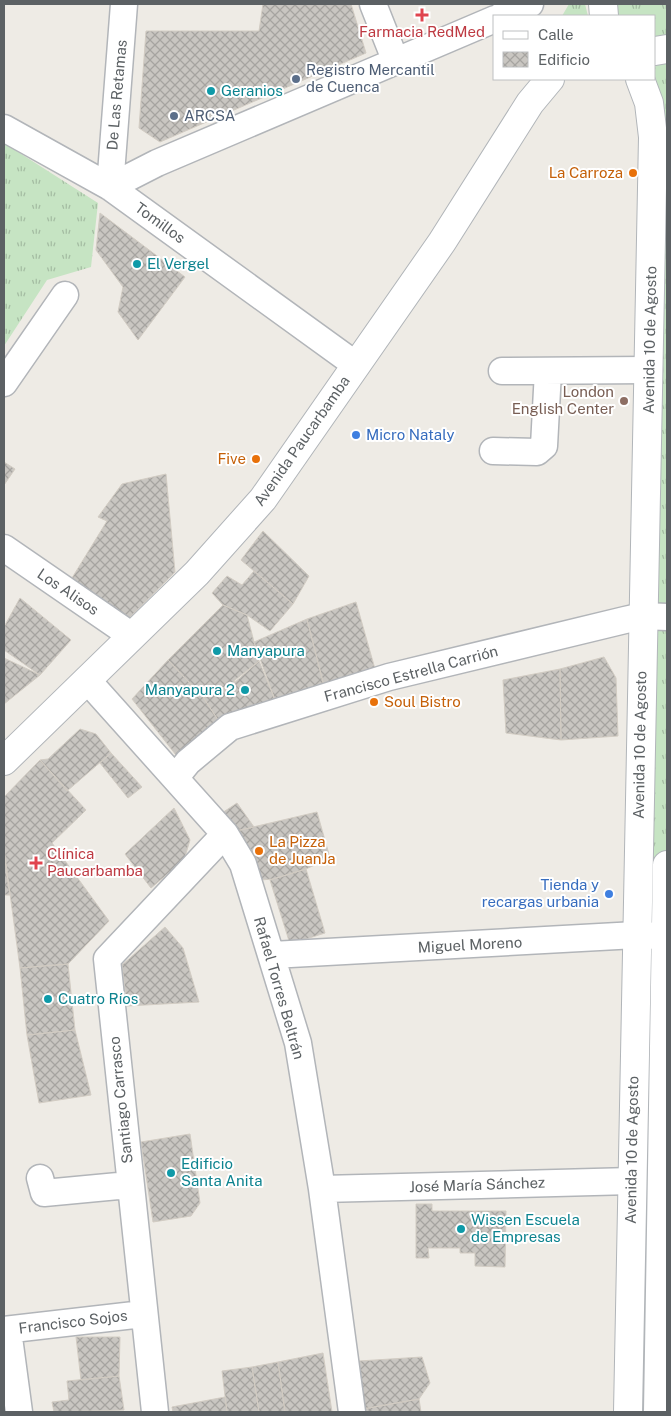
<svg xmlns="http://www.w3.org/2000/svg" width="671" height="1416" font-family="'Public Sans',sans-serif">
  <defs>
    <pattern id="grass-tufts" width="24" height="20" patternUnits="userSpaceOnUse" patternTransform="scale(1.25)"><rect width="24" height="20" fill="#c6e4c3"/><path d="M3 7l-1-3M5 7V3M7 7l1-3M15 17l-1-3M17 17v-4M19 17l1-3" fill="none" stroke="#a4bca2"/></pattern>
    <pattern id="building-cross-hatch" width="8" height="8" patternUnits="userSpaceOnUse" patternTransform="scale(1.25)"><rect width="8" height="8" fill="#c9c6c1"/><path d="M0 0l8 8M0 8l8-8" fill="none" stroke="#a6a4a0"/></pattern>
  </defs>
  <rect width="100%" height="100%" fill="#eeebe5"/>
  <path fill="url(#grass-tufts)" d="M 569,4 L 585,4 L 588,16 L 562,16 Z
    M 610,4 L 667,4 L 667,40 L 655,44 L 655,16 L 612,16 Z
    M 667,49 L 667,865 L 658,1412 L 628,1412 L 640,79 L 655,79 L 655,51 Z
    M 4,143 L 98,203 L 91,267 L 47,280 L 4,346 Z"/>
  <path fill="url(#building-cross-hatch)" stroke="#d2ccc3" d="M 263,4 L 351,4 L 366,53 L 160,142 L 139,128 L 146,31 L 259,31 Z
    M 100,213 L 185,277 L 138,340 L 118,312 L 123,287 L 96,250 Z
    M 4,462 L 15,469 L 4,485 Z
    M 166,474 L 175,572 L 129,618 L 72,578 L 107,521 L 98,517 L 122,484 Z
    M 263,531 L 309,576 L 293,604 L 241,560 Z
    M 254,571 L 293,604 L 270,631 L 247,615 L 223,605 L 212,593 L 227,576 L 242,585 Z
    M 20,598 L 71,640 L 40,675 L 4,650 L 4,627 Z
    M 356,602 L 375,669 L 324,686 L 307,619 Z
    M 223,605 L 247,615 L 259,661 L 235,680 L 234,683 L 203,697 L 168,660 Z
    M 307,619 L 324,686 L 275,700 L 254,642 Z
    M 604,657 L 616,678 L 618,736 L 561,740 L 560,669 Z
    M 4,658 L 40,675 L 4,704 Z
    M 168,660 L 203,697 L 220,723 L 176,755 L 132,699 Z
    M 259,661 L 275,700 L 220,723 L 203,697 L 234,683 Z
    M 560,669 L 561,740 L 506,733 L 503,680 Z
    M 80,729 L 96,734 L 111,753 L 67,791 L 40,760 L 48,759 Z
    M 111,753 L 142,787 L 128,798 L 100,763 Z
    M 40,760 L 86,810 L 52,843 L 109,921 L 68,964 L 20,968 L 4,849 L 4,797 Z
    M 237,803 L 254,827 L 236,831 L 222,813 Z
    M 174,808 L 190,840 L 184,860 L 151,888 L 125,854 Z
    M 317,812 L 330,858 L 306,869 L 273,879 L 260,880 L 236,831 Z
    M 4,849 L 7,877 L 10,895 L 4,895 Z
    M 306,869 L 325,933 L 290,944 L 270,880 Z
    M 165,927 L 183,948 L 199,1002 L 127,1006 L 122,965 Z
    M 68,964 L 75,1030 L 27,1035 L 20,968 Z
    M 75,1030 L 91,1095 L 39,1103 L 27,1035 Z
    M 190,1134 L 200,1203 L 191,1216 L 153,1222 L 141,1142 Z
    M 416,1204 L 432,1204 L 432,1211 L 506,1211 L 505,1267 L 475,1266 L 475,1253 L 460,1253 L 460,1248 L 428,1248 L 429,1258 L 416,1258 Z
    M 76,1337 L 120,1337 L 119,1376 L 81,1380 Z
    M 323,1353 L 332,1412 L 285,1412 L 278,1362 Z
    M 422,1357 L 430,1383 L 419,1399 L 363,1409 L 359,1361 Z
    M 278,1362 L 285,1412 L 259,1412 L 252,1367 Z
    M 252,1367 L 259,1412 L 227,1412 L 222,1371 Z
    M 119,1376 L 124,1410 L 54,1412 L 52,1402 L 69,1400 L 67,1381 Z
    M 225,1397 L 227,1412 L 173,1412 L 172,1407 Z
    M 419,1399 L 421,1412 L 364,1412 L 363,1409 Z"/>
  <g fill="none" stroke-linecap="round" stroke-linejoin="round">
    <defs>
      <path id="street" d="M 373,4 L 396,62
        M 501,16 L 530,4
        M 4,128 L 110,187 L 356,365
        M 110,187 L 157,163 L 495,19
        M 110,187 L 124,4
        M 502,371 L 649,370
        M 4,383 L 65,295
        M 493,451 L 537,452 L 544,446 L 548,371
        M 4,548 L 132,636
        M 87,680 L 225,834 L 243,864 L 298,1043 L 322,1189 L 352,1412
        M 175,778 L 188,762 L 230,727 L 389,677 L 625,620 L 643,616 L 667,617
        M 272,955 L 636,935 L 659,936
        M 40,1178 L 44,1193 L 129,1185
        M 322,1189 L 632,1181
        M 4,1330 L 143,1314
        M 8,1330 L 19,1412
        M 155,1412 L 107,959 L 225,834"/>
      <path id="secondary" d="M 603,4 L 604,16
        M 655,51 L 667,49
        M 4,761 L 197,573 L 263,499 L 442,242 L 530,103 L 550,79
        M 628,1412 L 653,137 L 649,103 L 640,79
        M 658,1412 L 667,865"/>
    </defs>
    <use href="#street" stroke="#b2b5b9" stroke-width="29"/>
    <use href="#secondary" stroke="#b1b5b9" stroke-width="30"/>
    <use href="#street" stroke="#fff" stroke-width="26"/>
    <use href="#secondary" stroke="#fff" stroke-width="28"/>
  </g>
  <g fill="#e0444e" stroke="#fff" stroke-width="2">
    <path d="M419.5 7.5h5v5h5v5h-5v5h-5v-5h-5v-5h5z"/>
    <path d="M33.5 855.5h5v5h5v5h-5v5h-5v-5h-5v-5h5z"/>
  </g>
  <g fill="#5c6f8a" stroke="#fff" stroke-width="2">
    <circle cx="296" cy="79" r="5"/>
    <circle cx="174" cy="116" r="5"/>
  </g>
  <g fill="#0f9aa8" stroke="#fff" stroke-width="2">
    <circle cx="211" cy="91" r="5"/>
    <circle cx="137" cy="264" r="5"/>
    <circle cx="217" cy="651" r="5"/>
    <circle cx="245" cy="690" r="5"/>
    <circle cx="48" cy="999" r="5"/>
    <circle cx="171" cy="1173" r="5"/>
    <circle cx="461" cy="1229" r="5"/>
  </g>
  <g fill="#e8710a" stroke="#fff" stroke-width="2">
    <circle cx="633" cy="173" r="5"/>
    <circle cx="256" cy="459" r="5"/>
    <circle cx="374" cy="702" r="5"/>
    <circle cx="259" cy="851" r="5"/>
  </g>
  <circle fill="#8d6e63" stroke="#fff" stroke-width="2" cx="624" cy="401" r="5"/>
  <g fill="#3f7fe0" stroke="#fff" stroke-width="2">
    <circle cx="356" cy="435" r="5"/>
    <circle cx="609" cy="894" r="5"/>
  </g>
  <g text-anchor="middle" stroke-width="4" stroke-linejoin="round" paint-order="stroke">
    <g font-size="15" fill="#be3a42" stroke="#fff">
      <text x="422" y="37">Farmacia RedMed</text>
      <text x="47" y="859" text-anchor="start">Clínica<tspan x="47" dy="17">Paucarbamba</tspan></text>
    </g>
    <g font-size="15" fill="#4e5e75" stroke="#fff" text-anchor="start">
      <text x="306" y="75">Registro Mercantil<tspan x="306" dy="17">de Cuenca</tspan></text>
      <text x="184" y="121">ARCSA</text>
    </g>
    <g font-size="15" fill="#0d838f" stroke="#fff" text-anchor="start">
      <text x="221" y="96">Geranios</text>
      <text x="147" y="269">El Vergel</text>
      <text x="227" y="656">Manyapura</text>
      <text x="235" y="695" text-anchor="end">Manyapura 2</text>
      <text x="58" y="1004">Cuatro Ríos</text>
      <text x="181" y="1169">Edificio<tspan x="181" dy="17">Santa Anita</tspan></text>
      <text x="471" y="1225">Wissen Escuela<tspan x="471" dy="17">de Empresas</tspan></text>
    </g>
    <g font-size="15" fill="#5c6164" stroke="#fff">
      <text transform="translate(117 95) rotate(-85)" y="5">De Las Retamas</text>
      <text transform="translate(160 223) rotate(36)" y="5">Tomillos</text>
      <text transform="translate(650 340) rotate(-89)" y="5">Avenida 10 de Agosto</text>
      <text transform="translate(302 441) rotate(-55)" y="5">Avenida Paucarbamba</text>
      <text transform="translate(68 592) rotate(34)" y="5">Los Alisos</text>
      <text transform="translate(411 674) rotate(-15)" y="5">Francisco Estrella Carrión</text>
      <text transform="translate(640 745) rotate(-89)" y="5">Avenida 10 de Agosto</text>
      <text transform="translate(470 945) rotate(-3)" y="5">Miguel Moreno</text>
      <text transform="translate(279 988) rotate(74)" y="5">Rafael Torres Beltrán</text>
      <text transform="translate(121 1100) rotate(-96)" y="5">Santiago Carrasco</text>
      <text transform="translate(632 1150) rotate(-89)" y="5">Avenida 10 de Agosto</text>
      <text transform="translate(477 1185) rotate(-2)" y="5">José María Sánchez</text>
      <text transform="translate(73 1322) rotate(-7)" y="5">Francisco Sojos</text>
    </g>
    <g font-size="15" fill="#c56008" stroke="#fff" text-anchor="end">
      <text x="623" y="178">La Carroza</text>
      <text x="246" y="464">Five</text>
      <text x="384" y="707" text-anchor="start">Soul Bistro</text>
      <text x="269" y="847" text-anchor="start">La Pizza<tspan x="269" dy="17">de JuanJa</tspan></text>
    </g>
    <g font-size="15" fill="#785e54" stroke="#fff" text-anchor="end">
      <text x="614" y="397">London<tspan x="614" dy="17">English Center</tspan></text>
    </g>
    <g font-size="15" fill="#366cbe" stroke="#fff" text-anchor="start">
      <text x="366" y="440">Micro Nataly</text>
      <text x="599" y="890" text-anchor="end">Tienda y<tspan x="599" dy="17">recargas urbania</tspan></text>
    </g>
  </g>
  <rect width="671" height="1416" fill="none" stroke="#5c6164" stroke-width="10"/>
  <rect x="493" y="15" width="162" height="65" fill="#ffffff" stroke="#bec0c1"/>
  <rect x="503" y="31" width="25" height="8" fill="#ffffff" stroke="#bec0c1"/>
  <text x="538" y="40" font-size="15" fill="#5c6164">Calle</text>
  <rect x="503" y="52" width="25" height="15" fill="url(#building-cross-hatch)" stroke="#bec0c1"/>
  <text x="538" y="65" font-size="15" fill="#5c6164">Edificio</text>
</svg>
